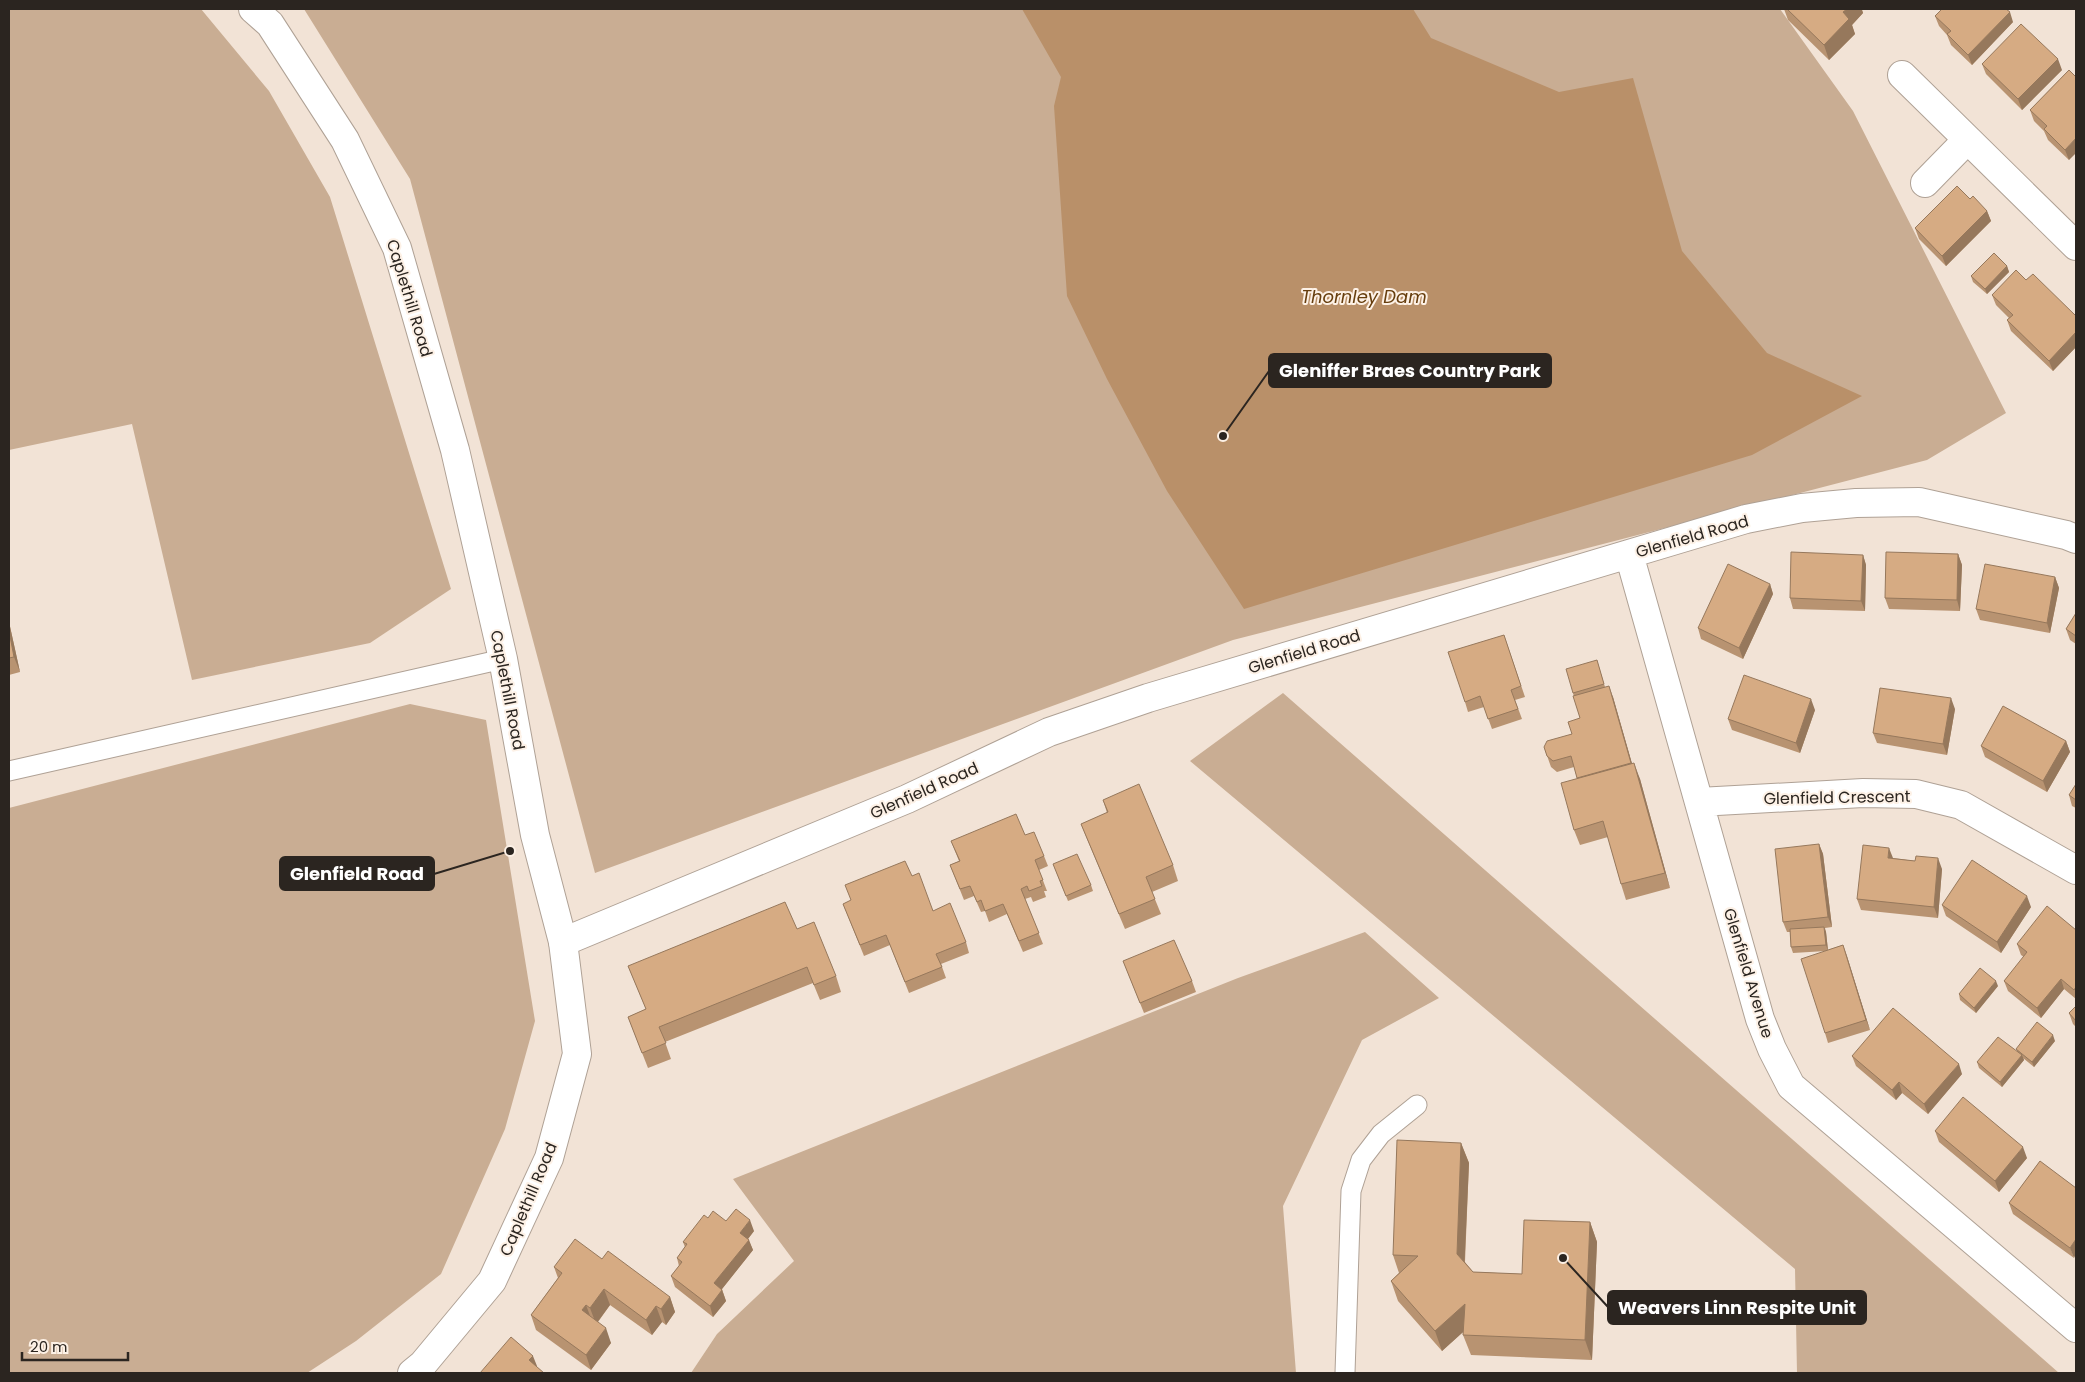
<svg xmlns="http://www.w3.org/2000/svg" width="2085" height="1382" font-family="Poppins,sans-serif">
  <rect width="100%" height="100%" fill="#f2e3d6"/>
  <path fill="#c9ad93" d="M 9,9 L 201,9 L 269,91 L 330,197 L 451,589 L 370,643 L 192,680 L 132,424 L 9,450 Z
    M 304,9 L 1780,9 L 1853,111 L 2006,413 L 1927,460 L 1233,640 L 595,873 L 410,179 Z
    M 1283,693 L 2059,1373 L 1797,1373 L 1795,1269 L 1190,761 Z
    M 410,704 L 486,720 L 535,1021 L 505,1129 L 441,1274 L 356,1341 L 307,1373 L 9,1373 L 9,808 Z
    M 1365,932 L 1439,998 L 1362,1040 L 1283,1206 L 1296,1373 L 691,1373 L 717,1334 L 794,1261 L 733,1179 L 1238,978 Z"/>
  <path fill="#b99069" d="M 1022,9 L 1413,9 L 1431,38 L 1559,92 L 1633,78 L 1682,251 L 1767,353 L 1862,396 L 1752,455 L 1244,609 L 1167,491 L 1107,379 L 1067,296 L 1054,106 L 1061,77 Z"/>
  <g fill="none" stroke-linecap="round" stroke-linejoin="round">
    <defs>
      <path id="service" d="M 9,771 L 503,659
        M 1345,1373 L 1351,1191 L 1361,1160 L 1381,1134 L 1417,1105"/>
      <path id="minor" d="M 1902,75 L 2076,246
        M 1925,183 L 1967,140
        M 1629,554 L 1760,1019 L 1772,1049 L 1791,1086 L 2076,1328
        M 1699,802 L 1863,793 L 1916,794 L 1961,805 L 2076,870
        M 563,942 L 907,799 L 1049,732 L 1148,698 L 1746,519 L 1802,508 L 1856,503 L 1919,502 L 2066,535 L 2076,539"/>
      <path id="secondary" d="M 253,9 L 270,24 L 345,140 L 397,248 L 455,450 L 503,659 L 535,835 L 563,942 L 577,1054 L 549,1158 L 492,1281 L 423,1364 L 412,1373"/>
    </defs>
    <use href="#service" stroke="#afa195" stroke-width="21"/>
    <use href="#minor" stroke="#afa195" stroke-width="30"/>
    <use href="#secondary" stroke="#afa195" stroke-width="30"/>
    <use href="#service" stroke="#fff" stroke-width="19"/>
    <use href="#minor" stroke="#fff" stroke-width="28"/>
    <use href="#secondary" stroke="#fff" stroke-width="28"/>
  </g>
  <path fill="#b89371" d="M 1784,9 L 1863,9 L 1862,10 L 1863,13 L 1852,25 L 1855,34 L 1829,60 L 1788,20 Z
    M 1935,16 L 2013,22 L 1972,65 L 1951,45 L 1947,35 L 1939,26 Z
    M 1982,64 L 2062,70 L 2022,110 L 1986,74 Z
    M 2069,70 L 2069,160 L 2048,140 L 2044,131 L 2034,121 L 2030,110 Z
    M 1970,199 L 1987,211 L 1991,221 L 1946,266 L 1919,239 L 1915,228 Z
    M 2007,266 L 2009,272 L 1987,294 L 1973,282 L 1971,276 Z
    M 2026,280 L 2076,316 L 2076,347 L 2053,371 L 2011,331 L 2007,320 L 2009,318 L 1996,305 L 1992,295 Z
    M 1958,554 L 1962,565 L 1960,611 L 1889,609 L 1885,598 Z
    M 1863,555 L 1866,565 L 1865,611 L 1793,609 L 1790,598 Z
    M 2055,577 L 2059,588 L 2050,633 L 1980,620 L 1976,609 Z
    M 1770,584 L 1773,594 L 1743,659 L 1701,639 L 1698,628 Z
    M 2076,613 L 2076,644 L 2070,640 L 2066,629 Z
    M 9,622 L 20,672 L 9,675 Z
    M 1504,635 L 1525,697 L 1515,700 L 1522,719 L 1492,729 L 1484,707 L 1468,712 L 1465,702 Z
    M 1597,660 L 1605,687 L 1613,697 L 1632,764 L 1640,779 L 1670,888 L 1626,900 L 1621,884 L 1608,837 L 1580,845 L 1574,830 L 1577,778 L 1574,767 L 1557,772 L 1551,767 L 1544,747 L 1572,734 L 1580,718 L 1573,693 Z
    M 1955,709 L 1947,755 L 1877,743 L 1873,733 Z
    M 1815,710 L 1800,753 L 1732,730 L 1728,719 Z
    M 2066,741 L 2070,752 L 2047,792 L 1985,757 L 1981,746 Z
    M 2076,784 L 2076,808 L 2072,806 L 2069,795 Z
    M 1103,800 L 1173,865 L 1178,881 L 1152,892 L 1161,914 L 1125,929 L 1087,839 L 1081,824 L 1107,813 Z
    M 1025,835 L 1044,856 L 1048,866 L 1039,870 L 1047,891 L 1044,891 L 1046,897 L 1033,902 L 1031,897 L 1025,899 L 1043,944 L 1023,952 L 1007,914 L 989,922 L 985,911 L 981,912 L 974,896 L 964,900 L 950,865 L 959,861 L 951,841 Z
    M 1819,844 L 1823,854 L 1832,927 L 1825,928 L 1826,932 L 1828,950 L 1843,945 L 1870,1030 L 1828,1043 L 1825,1033 L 1826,951 L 1793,953 L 1791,947 L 1790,932 L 1787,932 L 1783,922 Z
    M 1893,858 L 1915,861 L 1942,869 L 1938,918 L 1861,910 L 1857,899 Z
    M 1053,864 L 1091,885 L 1093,891 L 1068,901 Z
    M 912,876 L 933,911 L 966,942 L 969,953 L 941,964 L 946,978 L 909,993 L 890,945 L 864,956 L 843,904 Z
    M 1942,905 L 2031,907 L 2001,953 L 1946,916 Z
    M 797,929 L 836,976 L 841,992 L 820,1000 L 813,983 L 665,1042 L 671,1059 L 648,1068 L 628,1017 L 646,1009 L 628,966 Z
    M 2076,930 L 2076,999 L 2064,989 L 2041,1018 L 2008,991 L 2004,981 L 2024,957 L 2021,955 L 2017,944 Z
    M 1123,961 L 1192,981 L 1196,992 L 1144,1013 Z
    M 1998,986 L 1976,1013 L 1960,1000 L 1959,994 Z
    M 2076,1006 L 2076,1027 L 2073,1024 L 2069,1013 Z
    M 2055,1041 L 2034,1067 L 2023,1058 L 2024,1060 L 2002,1087 L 1979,1068 L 1977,1062 L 2017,1051 L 2016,1049 Z
    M 1852,1056 L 1962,1074 L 1928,1114 L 1902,1093 L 1896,1100 L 1856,1066 Z
    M 1935,1131 L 2027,1158 L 1999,1192 L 1939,1142 Z
    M 1461,1143 L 1469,1163 L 1465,1262 L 1473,1272 L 1522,1274 L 1590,1222 L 1597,1242 L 1592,1360 L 1471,1355 L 1463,1335 L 1463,1332 L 1442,1351 L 1398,1301 L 1391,1281 L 1399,1273 L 1393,1255 Z
    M 2040,1161 L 2074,1258 L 2013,1214 L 2009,1203 Z
    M 726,1221 L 754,1231 L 748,1239 L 753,1250 L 722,1289 L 726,1301 L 713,1317 L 675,1287 L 671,1276 L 679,1266 L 677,1258 L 685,1247 L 683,1242 Z
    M 602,1259 L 670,1297 L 675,1312 L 666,1325 L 662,1322 L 652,1335 L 610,1305 L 598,1322 L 611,1343 L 591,1370 L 536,1330 L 531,1315 L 558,1278 L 554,1267 Z"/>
  <path fill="#96785c" d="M 1847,9 L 1863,9 L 1862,10 L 1863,13 L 1852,25 L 1855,34 L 1829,60 L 1824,45 L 1843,12 Z
    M 2010,12 L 2013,22 L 1972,65 L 1968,55 Z
    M 2058,59 L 2062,70 L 2022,110 L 2018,99 Z
    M 2076,138 L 2076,153 L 2069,160 L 2065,150 Z
    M 1987,211 L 1991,221 L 1946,266 L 1942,256 Z
    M 2007,266 L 2009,272 L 1987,294 L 1985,289 Z
    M 2076,332 L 2076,347 L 2053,371 L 2049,361 Z
    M 1958,554 L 1962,565 L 1960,611 L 1957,600 Z
    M 1863,555 L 1866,565 L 1865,611 L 1861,601 Z
    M 2055,577 L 2059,588 L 2050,633 L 2047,623 Z
    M 1770,584 L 1773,594 L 1743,659 L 1739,648 Z
    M 9,622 L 20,672 L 14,657 L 9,631 Z
    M 1609,686 L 1613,697 L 1635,774 L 1631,763 Z
    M 1951,698 L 1955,709 L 1947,755 L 1943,744 Z
    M 1811,699 L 1815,710 L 1800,753 L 1796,743 Z
    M 2066,741 L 2070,752 L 2047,792 L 2043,781 Z
    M 1634,763 L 1640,779 L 1670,888 L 1665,873 Z
    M 1819,844 L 1823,854 L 1832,927 L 1828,917 Z
    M 1889,848 L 1893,858 L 1888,858 Z
    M 1938,858 L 1942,869 L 1938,918 L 1934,907 Z
    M 2027,896 L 2031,907 L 2001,953 L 1997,942 Z
    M 1824,927 L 1826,932 L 1828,951 L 1826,945 Z
    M 1843,945 L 1847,956 L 1870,1030 L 1866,1020 Z
    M 2061,979 L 2064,989 L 2041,1018 L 2037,1008 Z
    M 1996,981 L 1998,986 L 1976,1013 L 1974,1008 Z
    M 2053,1035 L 2055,1041 L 2034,1067 L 2032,1062 Z
    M 2022,1055 L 2024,1060 L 2002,1087 L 2000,1082 Z
    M 1959,1064 L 1962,1074 L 1928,1114 L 1924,1104 Z
    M 1899,1082 L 1902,1093 L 1896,1100 L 1892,1090 Z
    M 1461,1143 L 1469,1163 L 1464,1274 L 1457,1254 Z
    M 2023,1147 L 2027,1158 L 1999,1192 L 1995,1181 Z
    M 750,1220 L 754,1231 L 744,1244 L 740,1233 Z
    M 1590,1222 L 1597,1242 L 1592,1360 L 1585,1340 Z
    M 2076,1239 L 2076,1254 L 2074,1258 L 2070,1248 Z
    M 749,1240 L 753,1250 L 718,1294 L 714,1283 Z
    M 604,1289 L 610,1305 L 596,1324 L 590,1308 Z
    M 722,1290 L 726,1301 L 713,1317 L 710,1306 Z
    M 670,1297 L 675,1312 L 666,1325 L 661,1309 Z
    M 1465,1304 L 1472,1324 L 1442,1351 L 1435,1331 Z
    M 586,1305 L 592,1321 L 582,1310 Z
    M 656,1306 L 662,1322 L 652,1335 L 646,1320 Z
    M 606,1328 L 611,1343 L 591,1370 L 586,1355 Z
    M 533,1356 L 537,1366 L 533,1371 L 529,1360 Z"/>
  <path fill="#d6ab83" stroke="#96785c" d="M 1787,9 L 1847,9 L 1843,12 L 1849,19 L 1824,45 Z
    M 1942,9 L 2006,9 L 2010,12 L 1968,55 L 1947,34 L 1951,31 L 1935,16 Z
    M 2021,24 L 2058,59 L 2018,99 L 1982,64 Z
    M 2069,70 L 2076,77 L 2076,138 L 2065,150 L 2044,129 L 2047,126 L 2030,110 Z
    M 1957,186 L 1970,199 L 1973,196 L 1987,211 L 1942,256 L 1915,228 Z
    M 1994,253 L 2007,266 L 1985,289 L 1971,276 Z
    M 2016,270 L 2026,280 L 2033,274 L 2076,316 L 2076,332 L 2049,361 L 2007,320 L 2013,315 L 1992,295 Z
    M 1791,552 L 1863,555 L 1861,601 L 1790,598 Z
    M 1886,552 L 1958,554 L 1957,600 L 1885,598 Z
    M 1728,564 L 1770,584 L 1739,648 L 1698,628 Z
    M 1985,564 L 2055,577 L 2047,623 L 1976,609 Z
    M 2076,613 L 2076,636 L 2066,629 Z
    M 9,631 L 14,657 L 9,658 Z
    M 1504,635 L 1521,686 L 1511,690 L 1518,709 L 1488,719 L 1480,696 L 1465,702 L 1448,652 Z
    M 1597,660 L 1604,684 L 1573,693 L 1566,669 Z
    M 1744,675 L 1811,699 L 1796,743 L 1728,719 Z
    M 1609,686 L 1631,763 L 1577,778 L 1571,756 L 1553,761 L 1547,756 L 1544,747 L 1547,741 L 1572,734 L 1568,722 L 1580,718 L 1573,696 Z
    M 1880,688 L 1951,698 L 1943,744 L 1873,733 Z
    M 2003,706 L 2066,741 L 2043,781 L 1981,746 Z
    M 1634,763 L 1665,873 L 1621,884 L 1603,821 L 1574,830 L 1561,783 Z
    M 1139,784 L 1173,865 L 1146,877 L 1155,899 L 1119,914 L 1081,824 L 1108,812 L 1103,800 Z
    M 2076,784 L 2076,800 L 2069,795 Z
    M 1016,814 L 1025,835 L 1034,832 L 1044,856 L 1035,860 L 1043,880 L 1040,881 L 1042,886 L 1029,891 L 1027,886 L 1021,889 L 1039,933 L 1019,941 L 1003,904 L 985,911 L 981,900 L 977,902 L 970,886 L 960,889 L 950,865 L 960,861 L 951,841 Z
    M 1819,844 L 1828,917 L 1783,922 L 1775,849 Z
    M 1863,845 L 1889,848 L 1888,858 L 1915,861 L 1916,856 L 1938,858 L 1934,907 L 1857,899 Z
    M 1077,854 L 1091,885 L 1066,896 L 1053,864 Z
    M 1972,860 L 2027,896 L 1997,942 L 1942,905 Z
    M 905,861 L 912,876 L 919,873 L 933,911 L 950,903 L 966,942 L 936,954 L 942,967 L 905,982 L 886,935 L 860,945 L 843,904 L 851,900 L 845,885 Z
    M 785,902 L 797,929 L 814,922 L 836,976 L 814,985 L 807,967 L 659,1027 L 666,1043 L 642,1053 L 628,1017 L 646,1009 L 628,966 Z
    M 2047,906 L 2076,930 L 2076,987 L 2074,990 L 2061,979 L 2037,1008 L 2004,981 L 2027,952 L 2017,944 Z
    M 1824,927 L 1826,945 L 1791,947 L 1790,929 Z
    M 1174,940 L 1192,981 L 1140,1003 L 1123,961 Z
    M 1843,945 L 1866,1020 L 1825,1033 L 1801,959 Z
    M 1980,968 L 1996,981 L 1974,1008 L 1959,994 Z
    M 2076,1006 L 2076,1021 L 2069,1013 Z
    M 1893,1008 L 1959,1064 L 1924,1104 L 1899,1082 L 1892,1090 L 1852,1056 Z
    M 2037,1022 L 2053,1035 L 2032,1062 L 2016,1049 Z
    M 1998,1037 L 2022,1055 L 2000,1082 L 1977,1062 Z
    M 1963,1097 L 2023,1147 L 1995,1181 L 1935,1131 Z
    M 1397,1140 L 1461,1143 L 1457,1254 L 1473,1272 L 1522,1274 L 1524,1220 L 1590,1222 L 1585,1340 L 1463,1335 L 1465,1304 L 1435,1331 L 1391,1281 L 1418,1256 L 1393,1255 Z
    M 2040,1161 L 2076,1188 L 2076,1239 L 2070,1248 L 2009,1203 Z
    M 736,1209 L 750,1220 L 740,1233 L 749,1240 L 714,1283 L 722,1290 L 710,1306 L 671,1276 L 682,1262 L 677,1258 L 687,1244 L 683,1242 L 704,1215 L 708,1218 L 713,1211 L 726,1221 Z
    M 575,1239 L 602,1259 L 608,1251 L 670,1297 L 661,1309 L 656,1306 L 646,1320 L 604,1289 L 590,1308 L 586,1305 L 582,1310 L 606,1328 L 586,1355 L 531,1315 L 562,1273 L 554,1267 Z
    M 511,1337 L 533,1356 L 529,1360 L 544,1373 L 480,1373 Z"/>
  <g text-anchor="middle" stroke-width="4" stroke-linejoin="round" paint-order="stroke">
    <g font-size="16" fill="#2b2520" stroke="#fdf1e6">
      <text transform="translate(410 298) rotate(73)" y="6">Caplethill Road</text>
      <text transform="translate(1692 536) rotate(-16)" y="6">Glenfield Road</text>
      <text transform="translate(1304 651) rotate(-17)" y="6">Glenfield Road</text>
      <text transform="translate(508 690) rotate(79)" y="6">Caplethill Road</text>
      <text transform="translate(924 790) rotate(-24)" y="6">Glenfield Road</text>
      <text transform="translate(1837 797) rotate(-1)" y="6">Glenfield Crescent</text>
      <text transform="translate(1749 973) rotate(73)" y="6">Glenfield Avenue</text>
      <text transform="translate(528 1199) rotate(-67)" y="6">Caplethill Road</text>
    </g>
    <g font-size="18" font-style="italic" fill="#673e0e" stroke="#fdf1e6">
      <text x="1364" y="303">Thornley Dam</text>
    </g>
  </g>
  <path fill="none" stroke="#2b2520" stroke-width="2" d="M1223 436L1269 371M510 851L434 874M1563 1258L1608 1307"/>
  <g fill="#2b2520" stroke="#fdf1e6" stroke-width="2">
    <circle cx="1223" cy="436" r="5"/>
    <circle cx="510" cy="851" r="5"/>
    <circle cx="1563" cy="1258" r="5"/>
  </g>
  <g fill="#2b2520" stroke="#2b2520" stroke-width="2">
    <rect x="1269" y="354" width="282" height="33" rx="5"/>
    <rect x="280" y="857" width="154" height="33" rx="5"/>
    <rect x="1608" y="1291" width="258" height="33" rx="5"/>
  </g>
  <g font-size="18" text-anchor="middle" font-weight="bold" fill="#fff">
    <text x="1410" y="377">Gleniffer Braes Country Park</text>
    <text x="357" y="880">Glenfield Road</text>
    <text x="1737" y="1314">Weavers Linn Respite Unit</text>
  </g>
  <rect width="2085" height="1382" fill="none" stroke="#2b2520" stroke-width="20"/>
  <path d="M22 1352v8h106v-8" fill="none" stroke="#2b2520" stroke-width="2.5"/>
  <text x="30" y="1352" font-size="15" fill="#2b2520" stroke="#fdf1e6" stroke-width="4" paint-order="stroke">20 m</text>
</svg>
